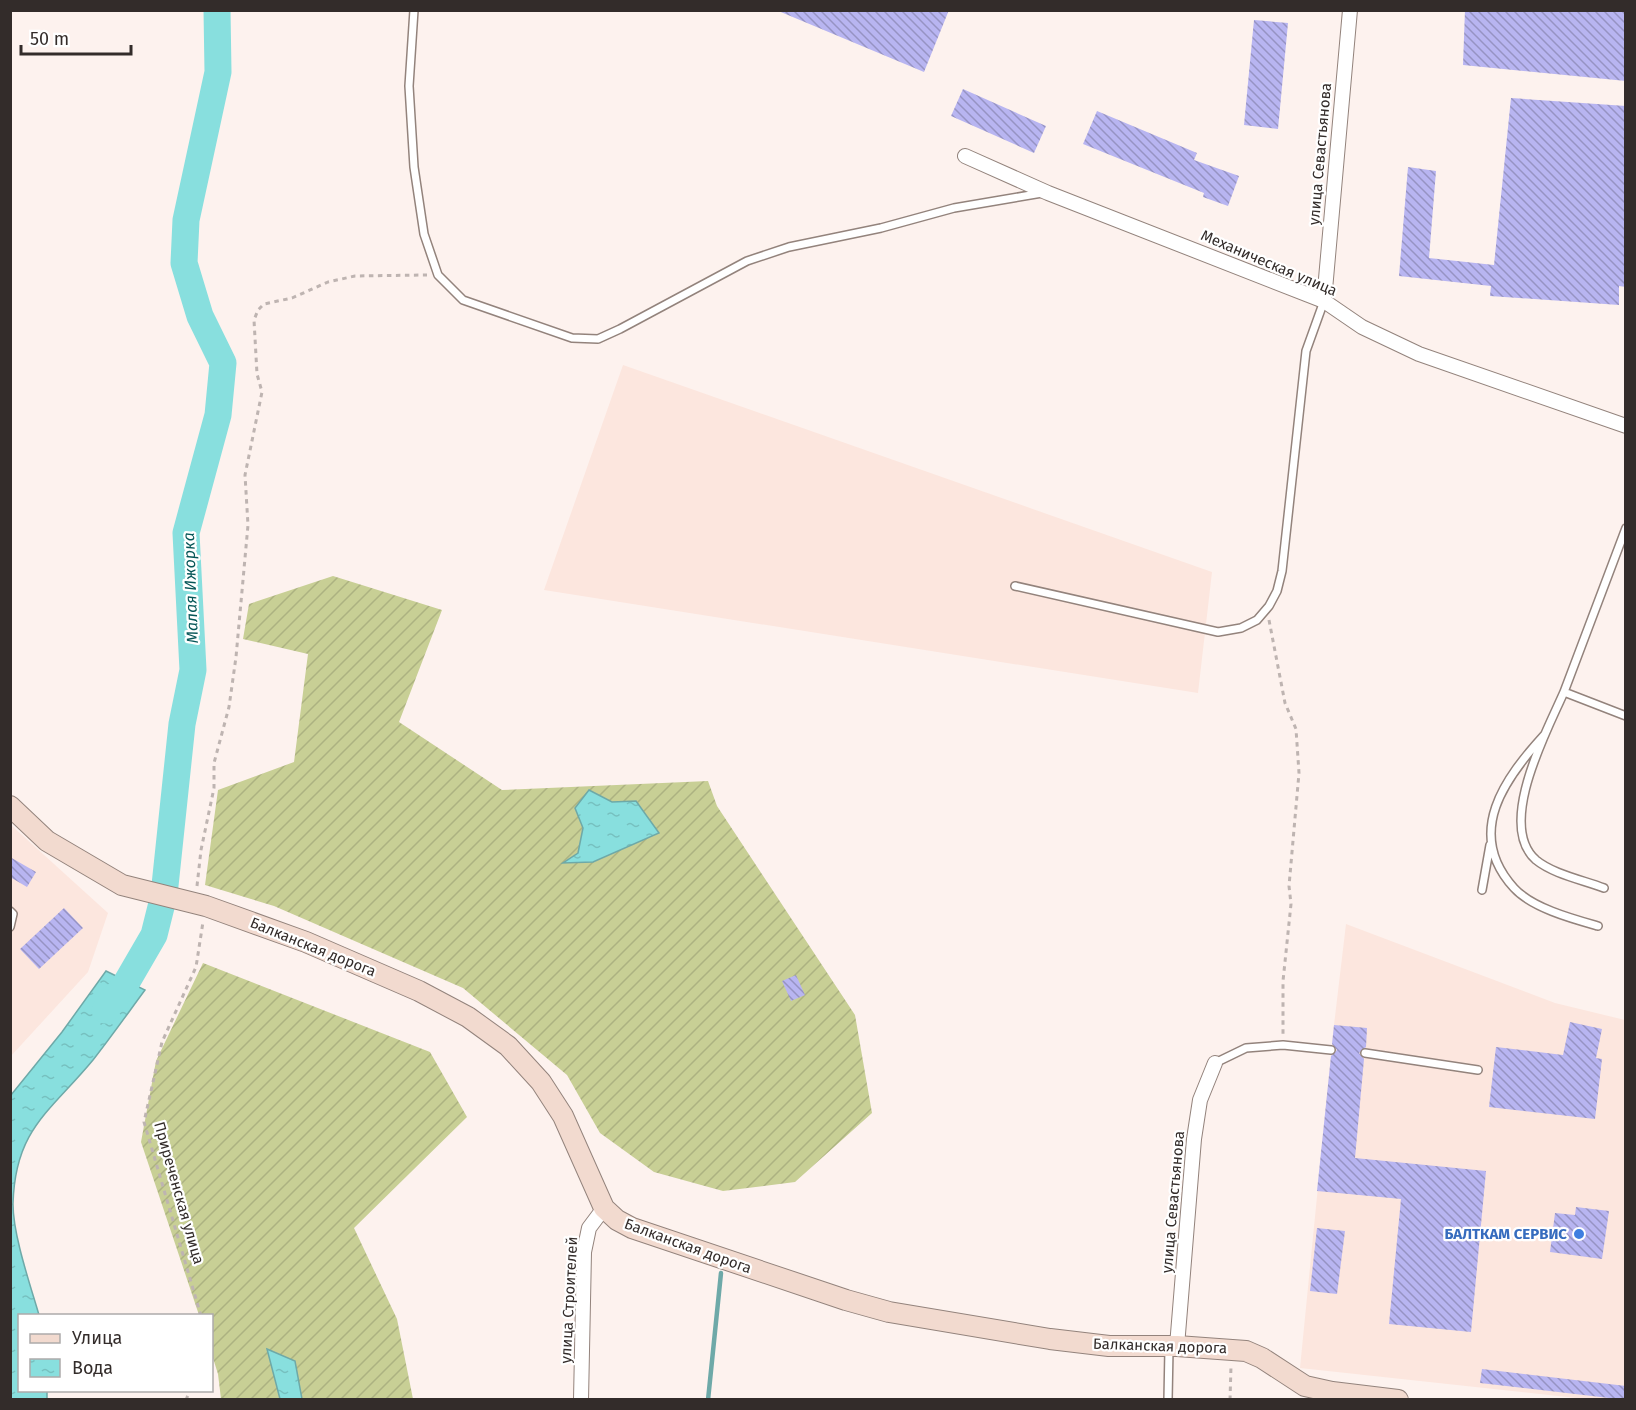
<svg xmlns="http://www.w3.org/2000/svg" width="1636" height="1410" font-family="'Fira Sans',sans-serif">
  <defs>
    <pattern id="garden-furrows" width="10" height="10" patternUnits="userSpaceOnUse" patternTransform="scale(1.5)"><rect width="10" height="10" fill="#c8cf95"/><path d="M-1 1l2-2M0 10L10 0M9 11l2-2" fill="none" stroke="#acb281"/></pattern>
    <pattern id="water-ripples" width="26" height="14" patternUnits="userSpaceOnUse" patternTransform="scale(1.5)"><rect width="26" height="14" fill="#88dfde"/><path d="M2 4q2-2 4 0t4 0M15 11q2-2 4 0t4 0" fill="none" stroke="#76c0bf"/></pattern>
    <pattern id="building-back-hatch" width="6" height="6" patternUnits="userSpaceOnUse" patternTransform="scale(1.5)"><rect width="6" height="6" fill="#b8b5f1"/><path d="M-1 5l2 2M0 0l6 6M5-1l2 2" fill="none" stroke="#9693c3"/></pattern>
  </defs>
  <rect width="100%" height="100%" fill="#fdf2ee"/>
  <path fill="#fce6de" d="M 623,365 L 1212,572 L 1198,693 L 544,590 Z
    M 11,825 L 108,913 L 88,972 L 11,1056 Z
    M 1346,924 L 1555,1003 L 1625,1020 L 1625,1399 L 1585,1399 L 1300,1368 L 1334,1025 Z"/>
  <path fill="url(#garden-furrows)" d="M 333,576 L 442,610 L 399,722 L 502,790 L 708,781 L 717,806 L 855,1015 L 872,1113 L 795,1182 L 723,1191 L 654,1172 L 600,1133 L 567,1075 L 463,988 L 274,906 L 205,885 L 218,790 L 294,762 L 308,654 L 243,639 L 249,604 Z
    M 203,963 L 430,1052 L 467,1117 L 354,1228 L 397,1319 L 413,1399 L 221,1399 L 218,1374 L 212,1355 L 212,1316 L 199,1315 L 141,1142 L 156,1061 Z"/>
  <path fill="url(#water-ripples)" stroke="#6ea9a8" stroke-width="1.5" d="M 589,790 L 612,802 L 636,801 L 659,833 L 593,862 L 563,863 L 578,853 L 583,828 L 575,808 Z
    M 106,971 L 145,990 C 128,1013 111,1037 93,1060 C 50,1112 15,1129 13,1204 C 13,1235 30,1284 39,1315 L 20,1316 L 20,1390 L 47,1391 L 47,1399 L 11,1399 L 11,1095 L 62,1032 Z
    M 267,1349 L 295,1361 L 302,1399 L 280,1399 Z"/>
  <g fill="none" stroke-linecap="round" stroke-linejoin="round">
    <path stroke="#6ea9a8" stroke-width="4.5" d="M 708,1400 L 721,1273"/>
    <path stroke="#88dfde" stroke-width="27" d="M 105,1010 L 125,985 L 154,935 L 164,895 L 182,724 L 193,670 L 186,533 L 218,415 L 223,363 L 200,316 L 184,263 L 186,220 L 218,72 L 217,10"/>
  </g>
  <path fill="url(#building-back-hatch)" d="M 776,10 L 949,10 L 924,72 Z
    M 1465,10 L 1626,12 L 1626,81 L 1463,65 Z
    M 1254,20 L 1288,23 L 1278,129 L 1244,125 Z
    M 963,89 L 1046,126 L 1034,153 L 951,116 Z
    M 1511,98 L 1626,106 L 1626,287 L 1619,286 L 1619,305 L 1490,296 L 1491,286 L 1399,276 L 1408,167 L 1436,171 L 1429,258 L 1494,265 Z
    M 1097,111 L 1197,153 L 1194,160 L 1239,176 L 1228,206 L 1203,197 L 1204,193 L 1083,144 Z
    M 10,857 L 36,872 L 27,887 L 10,877 Z
    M 64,908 L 83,928 L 39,969 L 20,949 Z
    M 796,975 L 805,995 L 791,1001 L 782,981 Z
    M 1570,1022 L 1602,1029 L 1596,1058 L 1602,1059 L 1595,1119 L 1489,1107 L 1496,1047 L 1563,1055 Z
    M 1334,1025 L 1367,1028 L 1366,1047 L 1359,1053 L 1364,1059 L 1355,1158 L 1486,1171 L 1471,1332 L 1389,1324 L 1401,1199 L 1317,1191 L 1331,1056 L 1337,1050 L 1332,1044 Z
    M 1576,1207 L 1609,1211 L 1602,1259 L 1550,1252 L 1555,1213 L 1575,1215 Z
    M 1317,1228 L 1345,1231 L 1337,1294 L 1310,1291 Z
    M 1482,1369 L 1626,1386 L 1626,1400 L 1480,1383 Z"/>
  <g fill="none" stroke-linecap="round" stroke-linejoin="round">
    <defs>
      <path id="lane" d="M 414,10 L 409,86 L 414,167 L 424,234 L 438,275 L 463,300 L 572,338 L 598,339 L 620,329 L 747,261 L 789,247 L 881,228 L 954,208 L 1042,193
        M 1626,528 L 1564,692 L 1626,716
        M 1015,586 L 1218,632 L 1241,628 L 1257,620 L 1269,606 L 1277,591 L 1282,571 L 1306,351 L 1324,301
        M 1564,692 C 1547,731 1496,825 1536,860 C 1553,874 1583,880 1604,888
        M 1545,734 C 1505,778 1464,833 1514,888 C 1532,908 1573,919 1598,926
        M 1482,890 L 1490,845
        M 10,911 L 13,914 L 10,927
        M 1365,1053 L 1478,1070
        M 1215,1063 L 1246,1048 L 1283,1045 L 1331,1050
        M 1168,1400 L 1169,1349"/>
      <path id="street" d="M 965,156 L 1048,193 L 1324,301 L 1362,327 L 1419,354 L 1626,426
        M 1324,301 L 1350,10
        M 1177,1346 L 1194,1139 L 1200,1100 L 1215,1063
        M 581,1400 L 584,1252 L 589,1228 L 604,1208"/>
      <path id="secondary" d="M 10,806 L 47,841 L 122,885 L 206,906 L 306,942 L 419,991 L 468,1017 L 508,1046 L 541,1082 L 563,1116 L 604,1208 L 617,1220 L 632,1228 L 846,1300 L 889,1312 L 1050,1339 L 1109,1346 L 1177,1346 L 1246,1351 L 1262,1358 L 1305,1386 L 1332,1392 L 1398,1400"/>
    </defs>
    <use href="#lane" stroke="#93837c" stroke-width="10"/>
    <use href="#street" stroke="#93837c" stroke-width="16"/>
    <use href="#secondary" stroke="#93837c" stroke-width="22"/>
    <path stroke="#beb4b1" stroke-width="3" stroke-dasharray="4.5 4.5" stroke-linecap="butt" d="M 1269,620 L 1285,703 L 1296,729 L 1299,773 L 1289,886 L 1291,904 L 1283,981 L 1283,1035
      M 197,886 L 201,850 L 214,788 L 214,763 L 229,707 L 236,657 L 248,525 L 245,475 L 262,392 L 257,374 L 254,320 L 258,310 L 264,304 L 292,298 L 328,282 L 355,276 L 427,275
      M 201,1316 L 144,1122 L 162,1042 L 196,967 L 203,922
      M 186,1400 L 190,1390
      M 1230,1400 L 1231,1366"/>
    <use href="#lane" stroke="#fff" stroke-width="7"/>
    <use href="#street" stroke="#fff" stroke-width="14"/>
    <use href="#secondary" stroke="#f2dacf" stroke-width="20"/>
  </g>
  <circle fill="#3f7fe0" stroke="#fff" stroke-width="2" cx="1579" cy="1234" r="6"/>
  <g text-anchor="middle" stroke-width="4.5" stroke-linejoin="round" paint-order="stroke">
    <g font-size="15" fill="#332c2a" stroke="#fff">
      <text transform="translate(1320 154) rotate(-85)" y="5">улица Севастьянова</text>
      <text transform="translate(1269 263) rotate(23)" y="5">Механическая улица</text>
      <text transform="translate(313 947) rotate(22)" y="5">Балканская дорога</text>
      <text transform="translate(179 1193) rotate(74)" y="5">Приреченская улица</text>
      <text transform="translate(1173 1202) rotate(-85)" y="5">улица Севастьянова</text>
      <text transform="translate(688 1246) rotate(20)" y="5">Балканская дорога</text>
      <text transform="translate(569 1300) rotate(-87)" y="5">улица Строителей</text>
      <text transform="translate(1160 1346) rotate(2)" y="5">Балканская дорога</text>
    </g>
    <g font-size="15" font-weight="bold" fill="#366cbe" stroke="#fff" text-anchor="end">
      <text x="1567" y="1239">БАЛТКАМ СЕРВИС</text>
    </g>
    <g font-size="16" font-style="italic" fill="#065657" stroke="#fff">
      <text transform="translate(190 588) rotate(-92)" y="6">Малая Ижорка</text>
    </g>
  </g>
  <rect width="1636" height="1410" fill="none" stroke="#332c2a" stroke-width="24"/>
  <rect x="18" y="1314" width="195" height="78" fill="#ffffff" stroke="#adabaa" stroke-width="1.5"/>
  <rect x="30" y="1334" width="30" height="9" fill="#f2dacf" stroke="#adabaa" stroke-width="1.5"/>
  <text x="72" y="1344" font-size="18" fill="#332c2a">Улица</text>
  <rect x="30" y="1359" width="30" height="18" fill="url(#water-ripples)" stroke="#adabaa" stroke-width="1.5"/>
  <text x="72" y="1374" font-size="18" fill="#332c2a">Вода</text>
  <path d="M21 45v9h110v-9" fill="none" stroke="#332c2a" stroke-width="3"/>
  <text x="30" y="45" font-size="18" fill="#332c2a" stroke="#ffffff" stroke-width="4.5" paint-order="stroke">50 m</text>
</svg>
